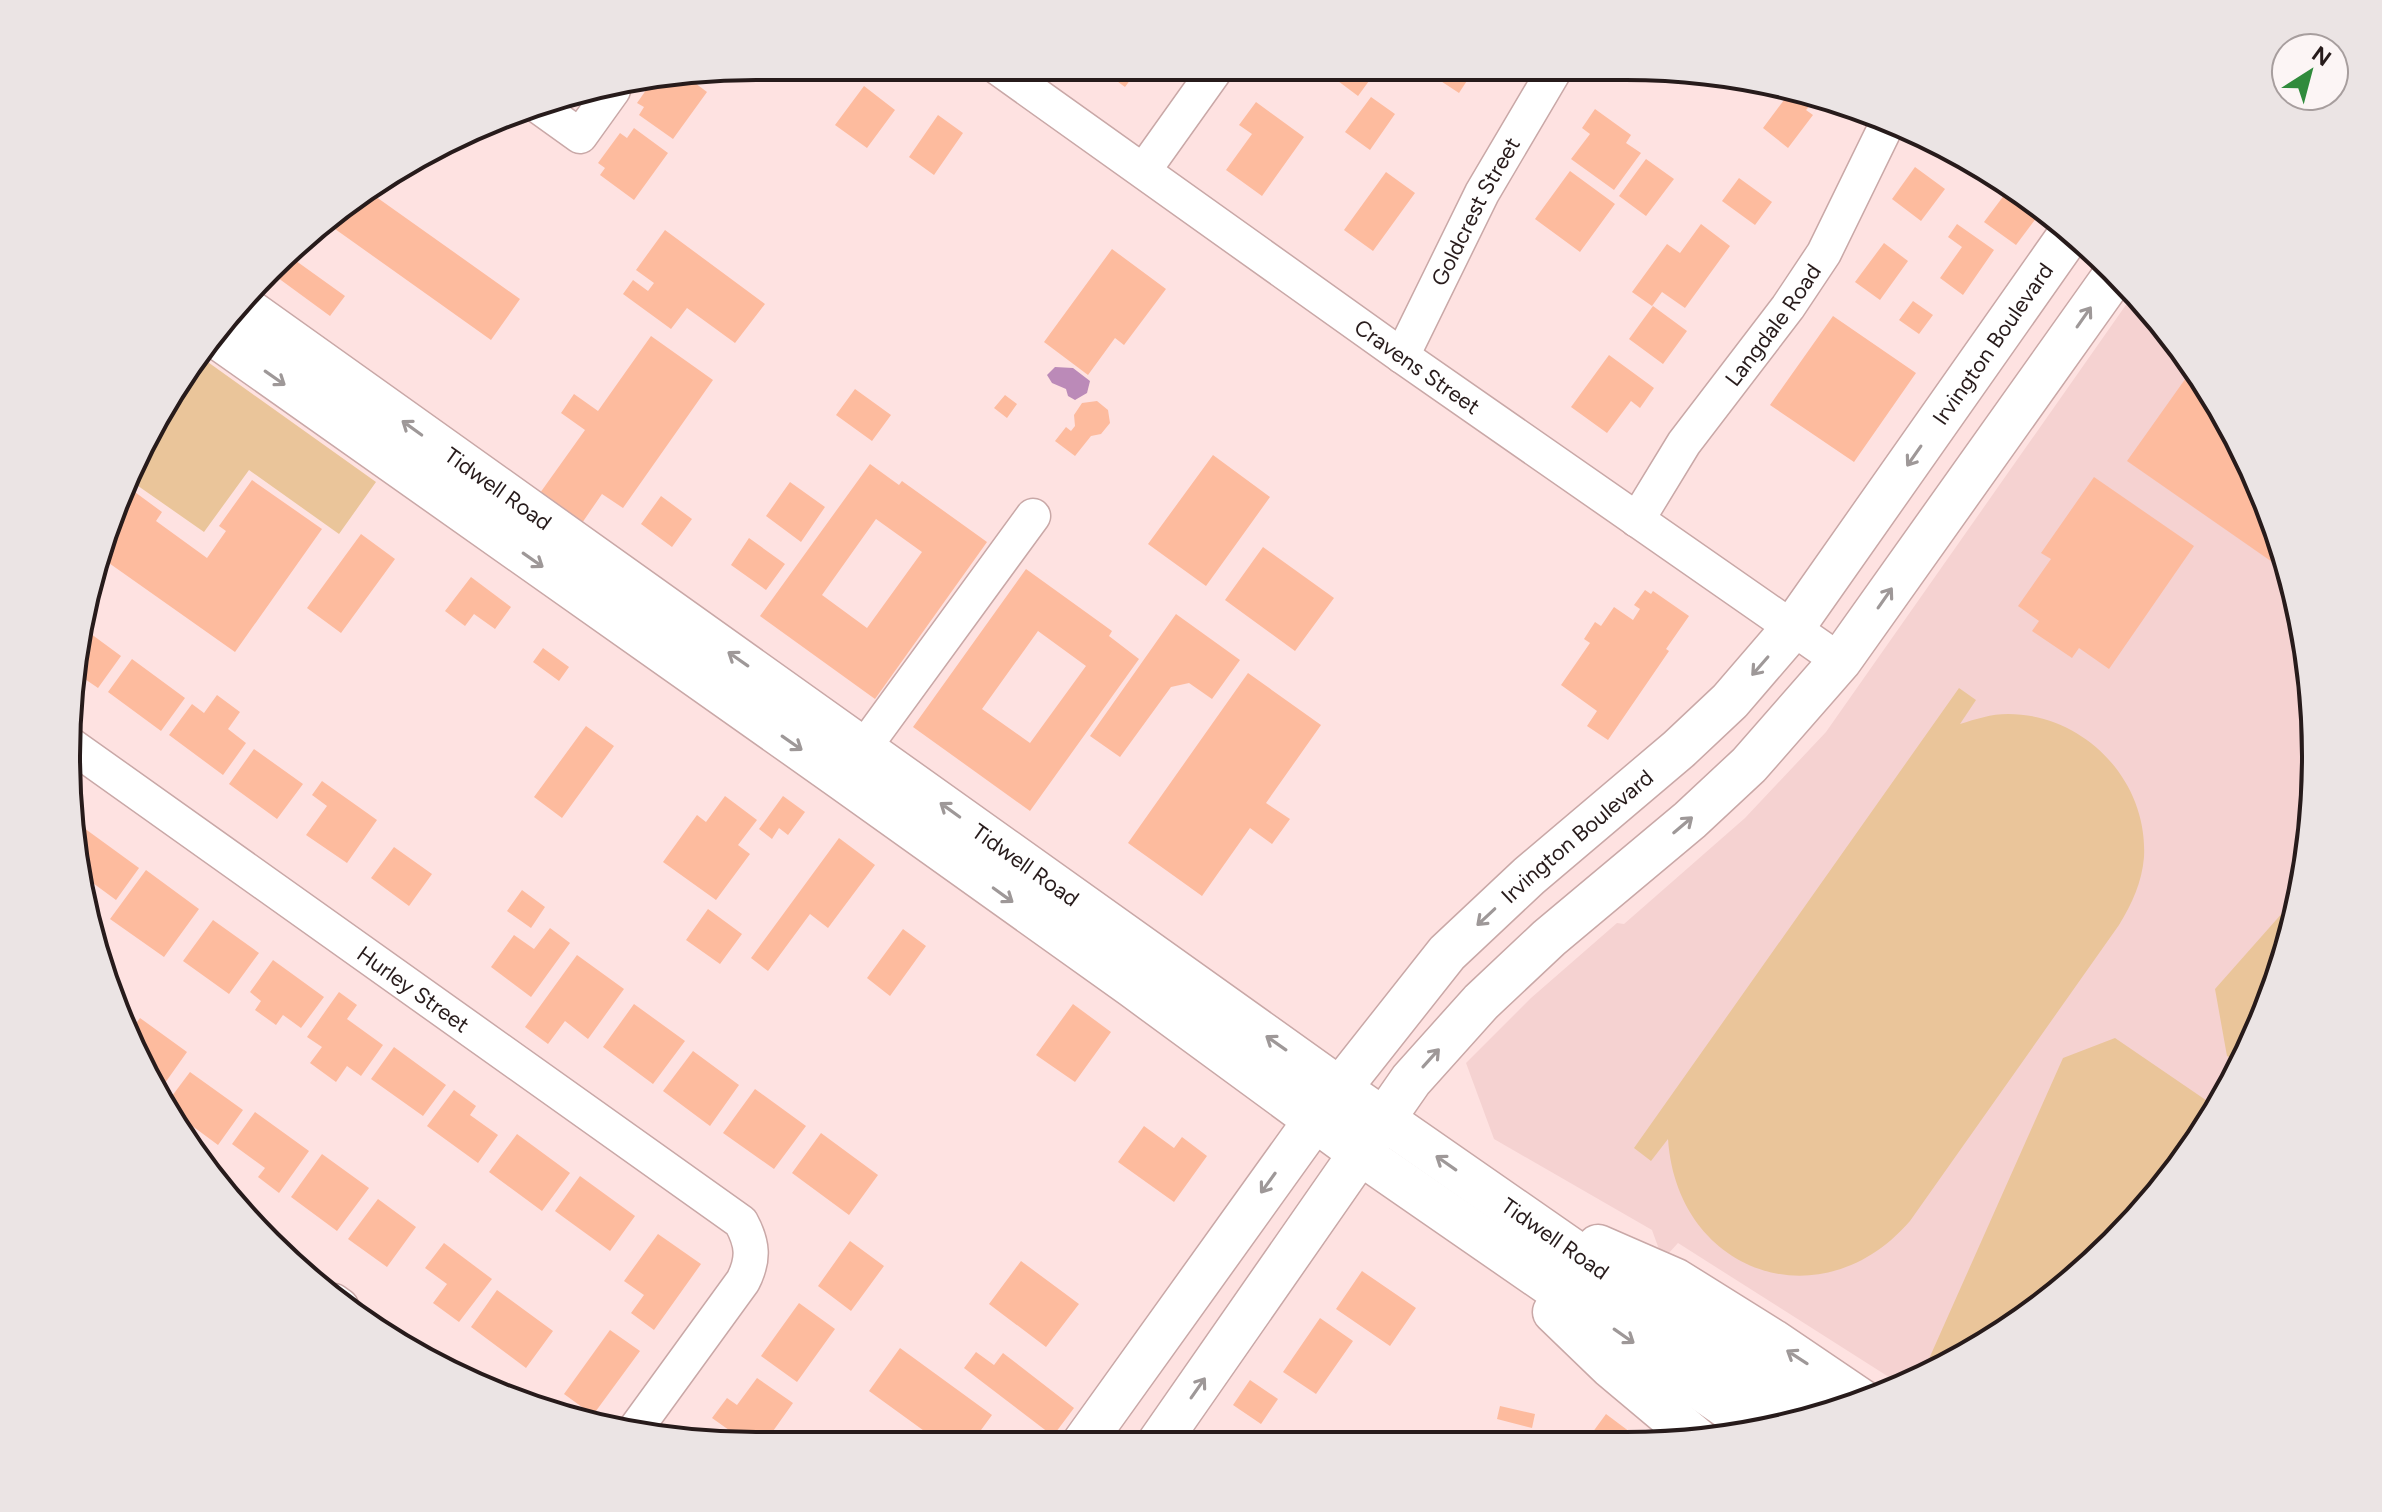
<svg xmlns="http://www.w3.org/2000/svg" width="2382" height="1512" font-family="Figtree,sans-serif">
  <rect width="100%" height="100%" fill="#fee2e1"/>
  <path fill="#f5d2d1" d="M 2135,292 L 2145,301 L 2224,411 L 2280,535 L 2310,666 L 2314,802 L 2292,935 L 2245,1062 L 2173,1176 L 2081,1275 L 1932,1375 L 1903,1386 L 1678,1243 L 1667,1255 L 1660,1252 L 1652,1230 L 1494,1139 L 1466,1063 L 1531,998 L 1617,923 L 1624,924 L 1745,818 L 1826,732 Z"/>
  <path fill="#eac59a" d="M 198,355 L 376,482 L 339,534 L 249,470 L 204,532 L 131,481 Z
    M 1959,688 L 1976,700 L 1960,724 C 1976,719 1991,714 2008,714 C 2084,714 2148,780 2144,857 C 2142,882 2132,904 2119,925 L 1910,1221 C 1821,1324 1677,1273 1668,1139 L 1651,1161 L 1634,1148 Z
    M 2299,894 L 2292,935 L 2243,1064 L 2227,1056 L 2215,989 Z
    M 2115,1038 L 2216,1107 L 2173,1176 L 2081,1275 L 1932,1375 L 1920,1379 L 2063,1058 Z"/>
  <path fill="#bb8ab8" d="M 1055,367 L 1073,368 L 1090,381 L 1087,393 L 1075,400 L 1068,396 L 1066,389 L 1052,383 L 1047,375 Z"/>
  <path fill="#fdbb9e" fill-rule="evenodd" d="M 756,66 L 787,66 L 776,81 Z
    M 1059,68 L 1088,68 L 1078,82 Z
    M 1099,68 L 1139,68 L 1125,87 Z
    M 1322,69 L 1377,70 L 1358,96 Z
    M 1424,70 L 1474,70 L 1459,93 Z
    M 687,77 L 707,92 L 673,139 L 639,115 L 644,107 L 637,103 L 651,83 Z
    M 864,86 L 895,110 L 867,148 L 835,125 Z
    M 1783,90 L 1807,96 L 1814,101 L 1806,110 L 1813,115 L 1788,148 L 1763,128 L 1784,100 L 1778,96 Z
    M 1371,97 L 1395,114 L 1370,150 L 1345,132 Z
    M 1256,102 L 1304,137 L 1262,196 L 1226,170 L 1252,134 L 1239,125 Z
    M 1595,109 L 1631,135 L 1626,143 L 1641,153 L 1614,190 L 1571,159 L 1590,134 L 1582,128 Z
    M 938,115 L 963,133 L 934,175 L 909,157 Z
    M 634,128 L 668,153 L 634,200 L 600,175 L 605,168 L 598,163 L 620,133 L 627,138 Z
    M 1646,159 L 1674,179 L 1646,216 L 1619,196 Z
    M 1915,167 L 1945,189 L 1921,221 L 1892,199 Z
    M 1570,171 L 1615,204 L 1580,252 L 1535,219 Z
    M 1386,172 L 1415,193 L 1373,251 L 1344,230 Z
    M 1739,178 L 1772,202 L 1755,225 L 1722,201 Z
    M 365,189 L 520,299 L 491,340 L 328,224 Z
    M 2005,194 L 2037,217 L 2016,245 L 1984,222 Z
    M 1701,224 L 1730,246 L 1685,308 L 1662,292 L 1652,306 L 1632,292 L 1667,244 L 1680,253 Z
    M 1957,224 L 1994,250 L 1963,295 L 1940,278 L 1962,247 L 1948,237 Z
    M 665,230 L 765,304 L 735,343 L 687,308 L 671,329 L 623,294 L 633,280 L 648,291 L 654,283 L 636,270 Z
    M 1884,243 L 1908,261 L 1880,300 L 1855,282 Z
    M 1112,249 L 1166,289 L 1124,345 L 1115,338 L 1088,375 L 1044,342 Z
    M 292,258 L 345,296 L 330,316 L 274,275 Z
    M 1913,301 L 1933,315 L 1919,334 L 1899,320 Z
    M 1653,306 L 1687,331 L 1663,364 L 1629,339 Z
    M 1833,316 L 1916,373 L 1854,462 L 1770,405 Z
    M 651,336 L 713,380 L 623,508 L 602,494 L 582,523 L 540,493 L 585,430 L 561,413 L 574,394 L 598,411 Z
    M 1609,355 L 1654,388 L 1640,408 L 1631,401 L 1607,433 L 1571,407 Z
    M 2193,368 L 2224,411 L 2280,535 L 2288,573 L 2127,461 Z
    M 855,389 L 891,415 L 872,441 L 836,415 Z
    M 1005,395 L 1017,404 L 1007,418 L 994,408 Z
    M 1097,401 L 1108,410 L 1110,423 L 1101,434 L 1091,436 L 1075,456 L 1055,441 L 1066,427 L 1071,431 L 1075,426 L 1074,415 L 1082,403 Z
    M 1213,455 L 1270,497 L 1206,586 L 1148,544 Z
    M 870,464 L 899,485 L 902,481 L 987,542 L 875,699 L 760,616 ZM 876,519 L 922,552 L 867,628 L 822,595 Z
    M 2094,477 L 2194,546 L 2109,669 L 2079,648 L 2072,658 L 2032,631 L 2039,621 L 2018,606 L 2051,559 L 2041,553 Z
    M 252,480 L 322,529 L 235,652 L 99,556 L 103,534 L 128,487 L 162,512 L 156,521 L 207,558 L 226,531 L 219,526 Z
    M 790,482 L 825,507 L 801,542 L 766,516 Z
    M 661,496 L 692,519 L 672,547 L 641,524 Z
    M 361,534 L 395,559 L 341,633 L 307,608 Z
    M 749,538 L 785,564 L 766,590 L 731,565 Z
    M 1263,547 L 1334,598 L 1295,651 L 1225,600 Z
    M 1026,569 L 1112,631 L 1109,636 L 1139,659 L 1030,811 L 913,727 ZM 1038,631 L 1086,666 L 1030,743 L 982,709 Z
    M 471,577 L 511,607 L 495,629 L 474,614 L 465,626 L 445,611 Z
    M 1645,590 L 1651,594 L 1653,591 L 1689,616 L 1666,649 L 1669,651 L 1608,740 L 1587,726 L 1597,711 L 1561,685 L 1590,643 L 1584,639 L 1595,622 L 1601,626 L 1614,607 L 1633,620 L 1640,609 L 1634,605 Z
    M 1176,614 L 1240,660 L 1212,699 L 1189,683 L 1171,687 L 1120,757 L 1090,736 Z
    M 87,631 L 121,656 L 98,688 L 79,675 Z
    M 543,648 L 569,667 L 559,681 L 533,662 Z
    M 132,659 L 185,698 L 161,731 L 108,692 Z
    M 1248,673 L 1321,725 L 1266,803 L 1290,819 L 1272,844 L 1250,828 L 1202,896 L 1128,843 Z
    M 217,695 L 240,712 L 228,729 L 246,743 L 223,775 L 169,735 L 192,704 L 204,713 Z
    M 586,726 L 614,746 L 562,818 L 534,797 Z
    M 254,749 L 303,784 L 277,819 L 229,784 Z
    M 322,781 L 377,820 L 347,863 L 306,835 L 327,806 L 312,795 Z
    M 725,796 L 757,820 L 738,845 L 750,854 L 716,900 L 663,862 L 697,815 L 706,822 Z
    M 783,796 L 805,812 L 788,835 L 779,828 L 772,839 L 759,829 Z
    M 84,828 L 139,868 L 116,900 L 82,875 L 77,838 Z
    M 839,838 L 875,865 L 828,928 L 810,914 L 768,971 L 751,958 Z
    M 394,847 L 432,874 L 409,906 L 371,878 Z
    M 146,870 L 199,909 L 164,957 L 110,919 Z
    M 522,890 L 545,907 L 531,928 L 507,911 Z
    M 708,909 L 742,934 L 720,964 L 686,940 Z
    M 213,920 L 259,953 L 229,994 L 183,961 Z
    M 550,928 L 570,943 L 531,997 L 491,967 L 514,935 L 534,949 Z
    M 903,929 L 926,946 L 890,996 L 867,978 Z
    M 577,955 L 624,989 L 588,1039 L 565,1021 L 548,1044 L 525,1027 Z
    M 273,960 L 324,997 L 301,1028 L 283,1015 L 276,1025 L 255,1010 L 261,1001 L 250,992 Z
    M 339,992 L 357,1005 L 347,1019 L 383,1045 L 361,1076 L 347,1066 L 336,1082 L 310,1063 L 322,1047 L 307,1037 Z
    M 634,1004 L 685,1041 L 653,1084 L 603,1047 Z
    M 1073,1004 L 1111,1032 L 1075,1082 L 1036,1055 Z
    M 140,1018 L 187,1052 L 160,1090 L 132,1029 Z
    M 394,1047 L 446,1085 L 423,1116 L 371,1079 Z
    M 693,1051 L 739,1085 L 710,1126 L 663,1091 Z
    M 190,1072 L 243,1110 L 218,1145 L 168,1108 L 166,1104 Z
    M 755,1089 L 806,1126 L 774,1169 L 723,1133 Z
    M 454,1090 L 476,1106 L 470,1115 L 498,1135 L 478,1163 L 427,1126 Z
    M 255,1112 L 309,1151 L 279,1193 L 258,1177 L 265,1168 L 232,1144 Z
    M 1144,1126 L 1174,1148 L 1182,1137 L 1207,1156 L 1174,1202 L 1118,1162 Z
    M 821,1133 L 878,1175 L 849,1215 L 792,1173 Z
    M 517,1134 L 570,1173 L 542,1211 L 489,1172 Z
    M 322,1154 L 369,1188 L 337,1231 L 291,1197 Z
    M 580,1176 L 635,1216 L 610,1251 L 555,1211 Z
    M 378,1199 L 416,1227 L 387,1267 L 348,1239 Z
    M 658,1234 L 701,1264 L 654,1330 L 631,1313 L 644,1295 L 624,1281 Z
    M 850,1241 L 884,1266 L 851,1311 L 818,1286 Z
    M 444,1243 L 492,1279 L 459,1322 L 433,1303 L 447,1284 L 425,1268 Z
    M 1021,1261 L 1079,1304 L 1046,1347 L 989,1304 Z
    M 1362,1271 L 1416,1308 L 1390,1346 L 1336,1309 Z
    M 497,1290 L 553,1331 L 526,1368 L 471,1327 Z
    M 799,1303 L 835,1329 L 797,1382 L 761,1356 Z
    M 1320,1318 L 1353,1341 L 1316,1394 L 1283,1372 Z
    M 610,1330 L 640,1351 L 593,1415 L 564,1394 Z
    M 900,1348 L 992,1415 L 973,1441 L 938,1441 L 869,1391 Z
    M 976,1352 L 994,1365 L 1003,1353 L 1074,1408 L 1053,1436 L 964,1368 Z
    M 757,1378 L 793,1403 L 766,1441 L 743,1440 L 712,1418 L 727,1398 L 737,1405 Z
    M 1250,1380 L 1278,1399 L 1261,1424 L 1233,1405 Z
    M 1500,1406 L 1535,1414 L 1532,1428 L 1497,1419 Z
    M 1606,1414 L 1634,1435 L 1627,1444 L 1584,1444 Z"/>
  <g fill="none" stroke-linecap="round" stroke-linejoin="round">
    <defs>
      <g id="minor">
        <path id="s1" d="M 997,67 L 1402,356 L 1840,661"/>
        <path d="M 534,103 L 580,136 L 613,90"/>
        <path d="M 1144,170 L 1216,69"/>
        <path id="s2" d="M 1402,356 L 1482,193 L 1554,71"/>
        <path id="s3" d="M 1637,520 L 1684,443 L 1788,307 L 1824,253 L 1890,118"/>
        <path id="s4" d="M 68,743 L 741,1222 C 753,1244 754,1259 743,1281 L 634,1431"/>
        <path d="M 849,768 L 1033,516"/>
        <path d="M 334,1301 L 341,1306"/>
      </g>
      <g id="major">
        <path id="s5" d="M 241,305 L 1339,1088 L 1815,1419"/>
        <path d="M 211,333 L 841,778 L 1132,986 L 1361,1154 L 1760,1430"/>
        <path d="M 1598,1246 L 1676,1280 L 1772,1340 L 1862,1401"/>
        <path d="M 1554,1312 L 1611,1367 L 1698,1440"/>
        <path id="s6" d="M 1084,1442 L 1315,1120 L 1447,953 L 1529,876 L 1679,749 L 1730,701 L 1792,629 L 2071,232"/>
        <path d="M 1159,1442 L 1411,1080 L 1481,1002 L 1549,938 L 1690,820 L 1749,765 L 1840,661 L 2115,274"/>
      </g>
    </defs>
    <use href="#minor" stroke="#c9a8a7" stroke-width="37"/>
    <use href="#major" stroke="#c9a8a7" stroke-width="45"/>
    <use href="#minor" stroke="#fff" stroke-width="34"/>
    <use href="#major" stroke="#fff" stroke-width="42"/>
  </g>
  <defs><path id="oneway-shaft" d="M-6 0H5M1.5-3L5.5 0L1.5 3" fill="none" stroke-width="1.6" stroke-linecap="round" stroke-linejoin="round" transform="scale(2)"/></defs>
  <g stroke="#9e9898">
    <use href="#oneway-shaft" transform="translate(2084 317) rotate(-55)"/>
    <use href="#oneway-shaft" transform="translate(275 378) rotate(35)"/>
    <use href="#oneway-shaft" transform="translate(412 428) rotate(-144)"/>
    <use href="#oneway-shaft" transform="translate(1914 456) rotate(125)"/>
    <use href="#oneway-shaft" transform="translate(533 560) rotate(35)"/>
    <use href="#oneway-shaft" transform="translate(1885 598) rotate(-55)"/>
    <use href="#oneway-shaft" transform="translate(738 659) rotate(-145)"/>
    <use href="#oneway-shaft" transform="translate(1760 666) rotate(131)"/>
    <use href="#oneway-shaft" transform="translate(792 743) rotate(35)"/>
    <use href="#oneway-shaft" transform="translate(950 810) rotate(-144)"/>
    <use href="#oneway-shaft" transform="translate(1683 825) rotate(-40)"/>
    <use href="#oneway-shaft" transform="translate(1003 895) rotate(36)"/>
    <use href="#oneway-shaft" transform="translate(1486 917) rotate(137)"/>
    <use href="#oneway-shaft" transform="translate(1276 1043) rotate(-145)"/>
    <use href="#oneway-shaft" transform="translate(1431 1058) rotate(-48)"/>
    <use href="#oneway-shaft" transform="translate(1446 1163) rotate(-145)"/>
    <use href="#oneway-shaft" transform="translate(1268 1183) rotate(126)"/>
    <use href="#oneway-shaft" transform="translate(1624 1336) rotate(35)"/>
    <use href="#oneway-shaft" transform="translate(1797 1357) rotate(-147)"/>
    <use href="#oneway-shaft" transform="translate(1198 1388) rotate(-55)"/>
  </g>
  <g text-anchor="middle" stroke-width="6" stroke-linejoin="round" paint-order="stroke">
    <g font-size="22" fill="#271b1b" stroke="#fcf5f5">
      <text dy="8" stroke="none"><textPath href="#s2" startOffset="162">Goldcrest Street</textPath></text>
      <text dy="8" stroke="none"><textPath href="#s3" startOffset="238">Langdale Road</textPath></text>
      <text dy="8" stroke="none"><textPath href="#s6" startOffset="1432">Irvington Boulevard</textPath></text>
      <text dy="8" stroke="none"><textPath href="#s1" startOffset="516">Cravens Street</textPath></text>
      <text dy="8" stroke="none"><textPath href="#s5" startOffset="316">Tidwell Road</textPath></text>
      <text dy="8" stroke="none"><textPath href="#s6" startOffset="784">Irvington Boulevard</textPath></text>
      <text dy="8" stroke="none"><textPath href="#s5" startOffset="964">Tidwell Road</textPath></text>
      <text dy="8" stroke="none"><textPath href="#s4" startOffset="424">Hurley Street</textPath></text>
      <text dy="8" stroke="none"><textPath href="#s5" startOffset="1612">Tidwell Road</textPath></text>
    </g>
  </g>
  <path d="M0 0H2382V1512H0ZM756 80H1626A676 676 0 0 1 2302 756V756A676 676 0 0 1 1626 1432H756A676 676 0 0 1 80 756V756A676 676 0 0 1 756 80Z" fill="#ebe4e4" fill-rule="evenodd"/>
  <path fill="none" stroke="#271b1b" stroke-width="4" d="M756 80H1626A676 676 0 0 1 2302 756V756A676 676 0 0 1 1626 1432H756A676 676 0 0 1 80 756V756A676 676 0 0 1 756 80Z"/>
  <g transform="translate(2310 72) rotate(36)"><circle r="38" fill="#fcf5f5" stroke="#a79e9e" stroke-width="2"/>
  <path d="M0-6L14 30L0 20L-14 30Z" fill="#308b3c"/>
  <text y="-12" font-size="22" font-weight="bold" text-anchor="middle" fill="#271b1b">N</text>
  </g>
</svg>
